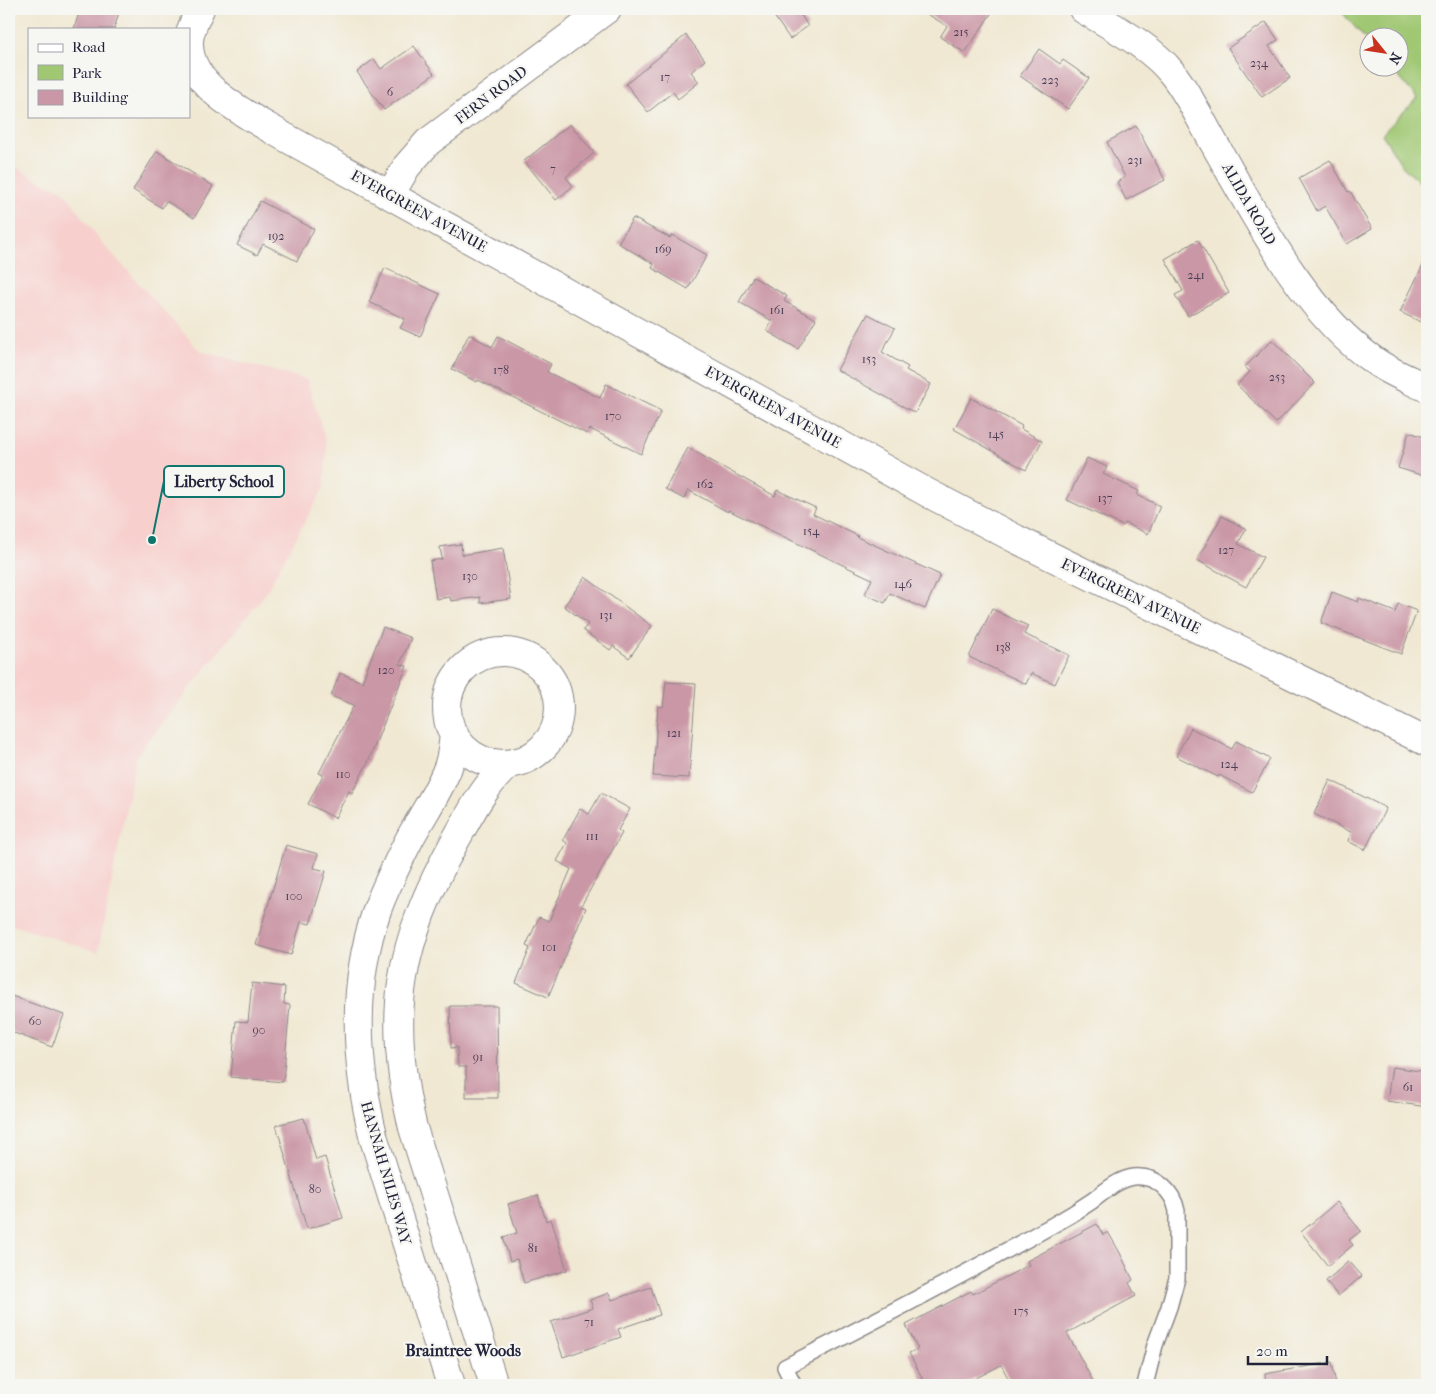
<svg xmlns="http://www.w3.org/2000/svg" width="1436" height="1394" font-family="'IM FELL French Canon',serif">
  <rect width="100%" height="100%" fill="#f6f6f2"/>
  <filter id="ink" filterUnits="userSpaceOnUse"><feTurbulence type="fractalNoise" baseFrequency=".02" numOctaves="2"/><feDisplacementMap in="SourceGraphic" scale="10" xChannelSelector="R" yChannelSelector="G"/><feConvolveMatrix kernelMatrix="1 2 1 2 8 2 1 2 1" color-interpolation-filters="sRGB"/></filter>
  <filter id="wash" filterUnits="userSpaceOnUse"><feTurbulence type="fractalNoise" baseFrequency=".0096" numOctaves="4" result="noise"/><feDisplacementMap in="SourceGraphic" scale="20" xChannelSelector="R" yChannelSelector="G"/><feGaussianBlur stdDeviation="1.12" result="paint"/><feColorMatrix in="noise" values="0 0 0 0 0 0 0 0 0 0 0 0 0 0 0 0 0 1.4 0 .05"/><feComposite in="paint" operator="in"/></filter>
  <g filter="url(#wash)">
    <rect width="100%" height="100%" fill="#f0e8d2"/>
    <path fill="#f7d0ce" d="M 9,163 L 38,180 L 63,190 L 99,239 L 200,351 L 307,380 L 327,446 L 324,487 L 265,594 L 136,756 L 98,952 L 9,924 Z"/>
    <path fill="#a0c873" stroke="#617557" d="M 1339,9 L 1427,9 L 1427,189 L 1403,167 L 1382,134 L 1417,98 L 1391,68 L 1398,68 L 1398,38 L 1368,38 L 1368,42 Z"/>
    <g id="blocks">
      <path fill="#ca97a6" d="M 80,9 L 120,9 L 114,29 L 74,29 Z
        M 769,9 L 797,9 L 808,26 L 790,39 Z
        M 919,9 L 994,9 L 965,53 L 940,37 L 947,26 Z
        M 1266,22 L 1278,40 L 1269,46 L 1290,78 L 1262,97 L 1228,48 Z
        M 686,35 L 705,60 L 691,72 L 699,82 L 678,99 L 673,92 L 648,112 L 626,84 Z
        M 414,46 L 434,74 L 384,110 L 357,72 L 374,59 L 381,69 Z
        M 1039,49 L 1060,64 L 1063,60 L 1089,78 L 1068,109 L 1020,76 Z
        M 570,124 L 594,153 L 566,177 L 573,186 L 556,200 L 524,161 Z
        M 1136,126 L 1165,180 L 1126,200 L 1117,182 L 1125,177 L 1107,142 Z
        M 157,151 L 213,186 L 194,218 L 166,201 L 162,208 L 133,190 Z
        M 1330,160 L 1348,192 L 1350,191 L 1372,229 L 1347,244 L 1325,206 L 1317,211 L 1299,178 Z
        M 260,201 L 314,229 L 297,261 L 263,244 L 257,255 L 237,245 Z
        M 633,218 L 670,238 L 672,235 L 707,255 L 688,289 L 652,268 L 654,264 L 618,243 Z
        M 1198,240 L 1229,293 L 1188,316 L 1175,295 L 1183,291 L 1165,259 Z
        M 1427,257 L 1427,325 L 1400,312 Z
        M 385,268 L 440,294 L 420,337 L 400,328 L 405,319 L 369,302 Z
        M 753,277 L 787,296 L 784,301 L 816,319 L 798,349 L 767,331 L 772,321 L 739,302 Z
        M 868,314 L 895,328 L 882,352 L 908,367 L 906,370 L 931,384 L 915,413 L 837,370 Z
        M 469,334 L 492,347 L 498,336 L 551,364 L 547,372 L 600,398 L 606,384 L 661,411 L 641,454 L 590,429 L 587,434 L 478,380 L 477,382 L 452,369 Z
        M 1272,340 L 1315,383 L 1276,423 L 1237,385 L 1250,372 L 1245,367 Z
        M 971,398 L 1022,426 L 1021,429 L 1042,441 L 1026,470 L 954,429 Z
        M 1409,432 L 1427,438 L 1427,477 L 1398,468 Z
        M 688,448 L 775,496 L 777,490 L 816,508 L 813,514 L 858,536 L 857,537 L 940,575 L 925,609 L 890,593 L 885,603 L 865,594 L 872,579 L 728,510 L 728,512 L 688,490 L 684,499 L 665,489 Z
        M 1087,458 L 1107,467 L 1103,474 L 1139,491 L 1137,495 L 1160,506 L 1148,534 L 1125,523 L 1123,526 L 1067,500 Z
        M 1222,516 L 1246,529 L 1238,544 L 1263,557 L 1246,587 L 1197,560 Z
        M 461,544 L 462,555 L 503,548 L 511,599 L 480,603 L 480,597 L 451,601 L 450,597 L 436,599 L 430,561 L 442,559 L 440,547 Z
        M 585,577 L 652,626 L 629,658 L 613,646 L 610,650 L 583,630 L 588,624 L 564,606 Z
        M 1332,592 L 1358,602 L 1359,598 L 1395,612 L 1398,604 L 1417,611 L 1401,654 L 1321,623 Z
        M 992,609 L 1028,626 L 1024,634 L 1069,655 L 1055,684 L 1031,673 L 1026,684 L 969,657 Z
        M 383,627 L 411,638 L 400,664 L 407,666 L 368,762 L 352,793 L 349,791 L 335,818 L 308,804 L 323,775 L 319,773 L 354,705 L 331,696 L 340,673 L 362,682 Z
        M 666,682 L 696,684 L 689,778 L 653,776 L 658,706 L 663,707 Z
        M 1191,728 L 1232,749 L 1236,741 L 1270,759 L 1252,792 L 1219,775 L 1218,777 L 1176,756 Z
        M 1330,780 L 1386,808 L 1365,850 L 1348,841 L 1351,832 L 1314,814 Z
        M 601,793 L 630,809 L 618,830 L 622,833 L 581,906 L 586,908 L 548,997 L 516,983 L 530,948 L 526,946 L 539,917 L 549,921 L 571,869 L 557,861 L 567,843 L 563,840 L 580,809 L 589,814 Z
        M 286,845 L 318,854 L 314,868 L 326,871 L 310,924 L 301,922 L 291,955 L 256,945 Z
        M 252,983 L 285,987 L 284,1004 L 290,1005 L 283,1082 L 231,1077 L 236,1021 L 248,1022 Z
        M 9,995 L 64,1015 L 52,1047 L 9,1031 Z
        M 450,1006 L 497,1006 L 498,1098 L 466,1098 L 466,1067 L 458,1067 L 457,1047 L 451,1048 Z
        M 1392,1067 L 1427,1072 L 1427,1107 L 1387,1101 Z
        M 304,1118 L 316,1160 L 325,1157 L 343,1218 L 307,1229 L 276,1125 Z
        M 538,1195 L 546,1221 L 551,1219 L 567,1270 L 524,1283 L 517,1259 L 510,1261 L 503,1237 L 517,1233 L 508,1204 Z
        M 1337,1202 L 1361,1231 L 1349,1240 L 1353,1245 L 1328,1266 L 1301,1232 Z
        M 1097,1224 L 1103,1235 L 1108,1232 L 1120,1253 L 1133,1280 L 1129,1283 L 1136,1296 L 1067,1333 L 1095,1385 L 1012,1385 L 1001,1365 L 963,1385 L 926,1385 L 909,1353 L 918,1349 L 906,1325 L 971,1291 L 973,1294 L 1029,1265 L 1027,1261 Z
        M 1349,1261 L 1362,1276 L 1338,1296 L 1326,1281 Z
        M 651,1287 L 660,1315 L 618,1329 L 621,1337 L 563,1357 L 551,1322 L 593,1308 L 590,1300 L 609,1293 L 612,1300 Z
        M 1332,1362 L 1336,1385 L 1266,1385 L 1265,1374 Z"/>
    </g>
  </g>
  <g filter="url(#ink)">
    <use href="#blocks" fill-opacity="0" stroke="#898586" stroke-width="1"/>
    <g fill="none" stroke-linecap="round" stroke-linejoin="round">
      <defs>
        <path id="service" d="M 794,1385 L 785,1367 C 875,1321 965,1274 1053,1225 C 1066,1218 1079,1210 1092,1201 C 1104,1192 1118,1179 1134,1177 C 1156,1175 1173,1191 1177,1211 L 1177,1278 L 1169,1307 L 1155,1345 L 1145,1385"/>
        <path id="minor" d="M 200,9 C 195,20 188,33 189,45 C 190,89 250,116 283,136 L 928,493 L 1016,539 L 1427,742
          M 1083,9 C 1112,27 1151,46 1172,73 C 1189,94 1201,121 1215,145 C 1256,217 1306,315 1376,362 C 1392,373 1410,380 1427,388
          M 390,195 L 407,166 L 428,142 L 607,9
          M447 708a56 56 0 1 1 112 0a56 56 0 1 1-112 0Z
          M 451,1385 L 374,1139 C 355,1063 351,985 377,910 C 385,888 396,866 407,844 C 420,818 438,794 448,767 C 452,756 453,745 454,733
          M 494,1385 L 413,1128 C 385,1014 399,943 455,841 C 471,813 484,785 509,764"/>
      </defs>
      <use href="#service" stroke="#898586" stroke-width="18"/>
      <use href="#minor" stroke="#898586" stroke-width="30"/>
      <use href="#service" stroke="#fff" stroke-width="15"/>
      <use href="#minor" stroke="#fff" stroke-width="28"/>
    </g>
  </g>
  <g text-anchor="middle" stroke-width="4.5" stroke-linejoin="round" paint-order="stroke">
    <g font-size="12" fill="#4c3f56">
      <text x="961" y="36">215</text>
      <text x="1259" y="67">234</text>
      <text x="665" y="81">17</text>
      <text x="1050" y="84">223</text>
      <text x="390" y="96">6</text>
      <text x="1135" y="164">231</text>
      <text x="553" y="173">7</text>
      <text x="276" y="240">192</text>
      <text x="663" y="253">169</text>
      <text x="1196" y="279">241</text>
      <text x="777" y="314">161</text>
      <text x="869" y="363">153</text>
      <text x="501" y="374">178</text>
      <text x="1277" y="381">253</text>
      <text x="613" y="420">170</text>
      <text x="996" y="438">145</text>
      <text x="705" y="488">162</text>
      <text x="1105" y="502">137</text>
      <text x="811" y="535">154</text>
      <text x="1226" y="554">127</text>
      <text x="470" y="580">130</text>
      <text x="903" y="588">146</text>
      <text x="606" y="619">131</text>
      <text x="1003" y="651">138</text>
      <text x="386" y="674">120</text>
      <text x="674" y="737">121</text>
      <text x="1229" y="768">124</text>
      <text x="343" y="778">110</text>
      <text x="592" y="840">111</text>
      <text x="294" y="900">100</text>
      <text x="549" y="951">101</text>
      <text x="35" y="1025">60</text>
      <text x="259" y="1034">90</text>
      <text x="478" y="1061">91</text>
      <text x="1408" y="1091">61</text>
      <text x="315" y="1193">80</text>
      <text x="533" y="1252">81</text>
      <text x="1021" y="1315">175</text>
      <text x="589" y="1326">71</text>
    </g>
    <g font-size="15" fill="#22223b" stroke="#f6f6f2">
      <text transform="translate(491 95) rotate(-37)" y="5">FERN ROAD</text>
      <text transform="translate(1249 204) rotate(60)" y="5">ALIDA ROAD</text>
      <text transform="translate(419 211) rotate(29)" y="5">EVERGREEN AVENUE</text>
      <text transform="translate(773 407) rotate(29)" y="5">EVERGREEN AVENUE</text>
      <text transform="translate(1131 596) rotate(26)" y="5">EVERGREEN AVENUE</text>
      <text transform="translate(386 1173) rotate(74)" y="5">HANNAH NILES WAY</text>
    </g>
    <g font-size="16" font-weight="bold" fill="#22223b" stroke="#f6f6f2">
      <text x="463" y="1356">Braintree Woods</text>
    </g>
  </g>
  <path fill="none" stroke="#0f766e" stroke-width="2" d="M152 540L164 481"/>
  <circle fill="#0f766e" stroke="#f6f6f2" stroke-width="2" cx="152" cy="540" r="5"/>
  <rect fill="#f6f6f2" stroke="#0f766e" stroke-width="2" x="164" y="466" width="120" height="31" rx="5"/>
  <g font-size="16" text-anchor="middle" font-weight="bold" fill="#22223b">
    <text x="224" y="487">Liberty School</text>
  </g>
  <rect width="1436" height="1394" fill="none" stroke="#f6f6f2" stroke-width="30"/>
  <rect x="28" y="28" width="162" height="90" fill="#f6f6f2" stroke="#a1a1a9"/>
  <rect x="38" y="44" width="25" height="8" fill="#ffffff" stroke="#a1a1a9"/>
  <text x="72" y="52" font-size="15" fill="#22223b">Road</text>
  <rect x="38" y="65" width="25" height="15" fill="#a0c873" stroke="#a1a1a9"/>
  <text x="72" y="78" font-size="15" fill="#22223b">Park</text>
  <rect x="38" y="90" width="25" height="15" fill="#ca97a6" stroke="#a1a1a9"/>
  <text x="72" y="102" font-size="15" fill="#22223b">Building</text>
  <g transform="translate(1384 52) rotate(120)"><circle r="24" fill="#f6f6f2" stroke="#a1a1a9"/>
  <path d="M0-4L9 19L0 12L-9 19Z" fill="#c8321e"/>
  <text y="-8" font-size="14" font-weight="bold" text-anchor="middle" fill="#22223b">N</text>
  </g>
  <path d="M1248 1356v8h79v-8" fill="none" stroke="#22223b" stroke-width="2.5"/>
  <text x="1256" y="1356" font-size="15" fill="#22223b" stroke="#f6f6f2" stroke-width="4" paint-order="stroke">20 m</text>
</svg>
